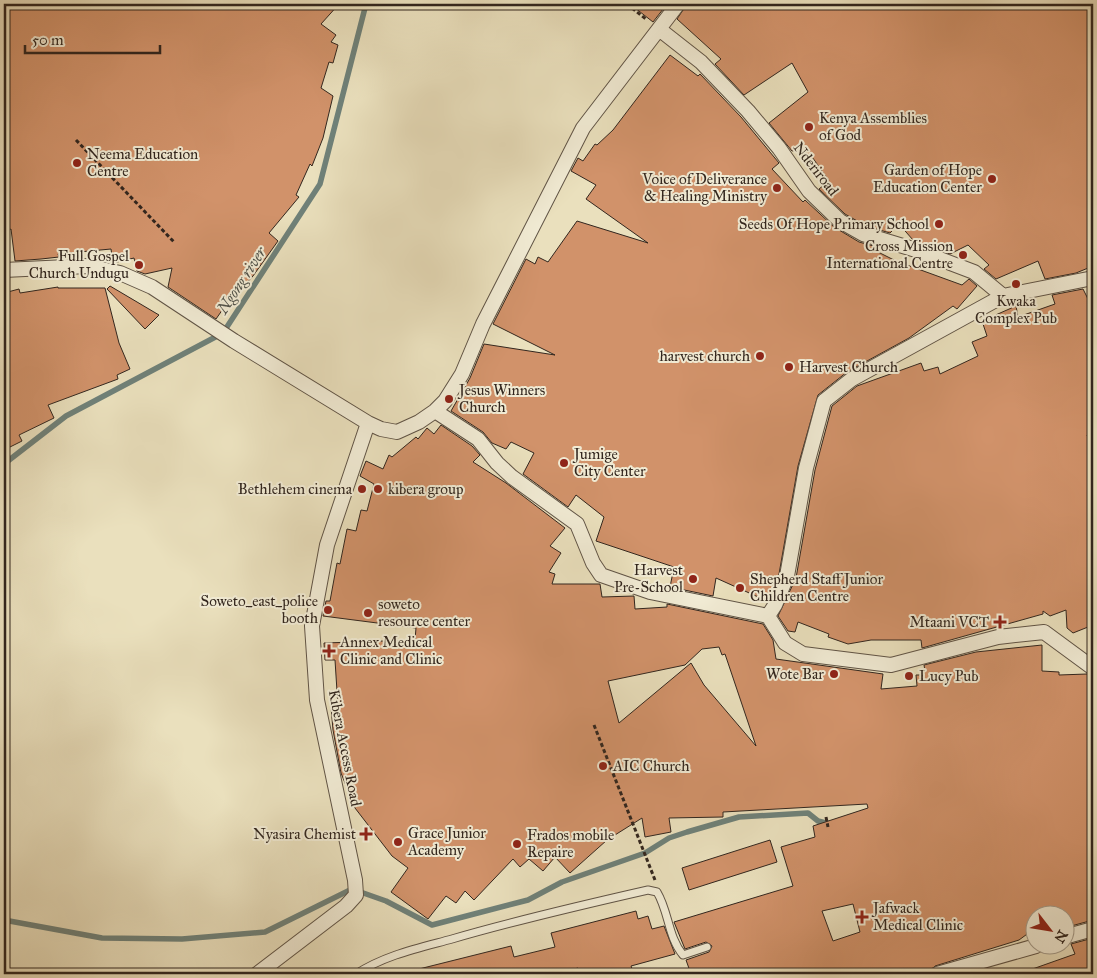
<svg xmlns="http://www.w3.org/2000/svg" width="1097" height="978" font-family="'IM FELL Great Primer',serif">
  <rect width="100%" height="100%" fill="#eae0bd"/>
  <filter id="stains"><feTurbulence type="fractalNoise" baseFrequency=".004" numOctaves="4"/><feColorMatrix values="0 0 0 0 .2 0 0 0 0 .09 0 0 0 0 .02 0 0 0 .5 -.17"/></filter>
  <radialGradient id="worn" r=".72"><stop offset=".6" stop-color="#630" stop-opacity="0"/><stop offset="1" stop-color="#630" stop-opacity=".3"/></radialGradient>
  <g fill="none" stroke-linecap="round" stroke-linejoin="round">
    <path stroke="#6f8179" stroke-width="5.5" d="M 4,464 L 66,416 L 223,333 L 320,184 L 366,4
      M 4,920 L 102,938 L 182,939 L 265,932 L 352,889 L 386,901 L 432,925 L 528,900 L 562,882 L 645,853 L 669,838 L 687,832 L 739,817 L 808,813 L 818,821 L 830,824"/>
  </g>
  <path fill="#d1926a" stroke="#32261e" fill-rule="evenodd" d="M 23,4 L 339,4 L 321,24 L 336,35 L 331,42 L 338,45 L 333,63 L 329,62 L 321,88 L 333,96 L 323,138 L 312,166 L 310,164 L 296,195 L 299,197 L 269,233 L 278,241 L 253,276 L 244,286 L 241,283 L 216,319 L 168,287 L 172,268 L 145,274 L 137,271 L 134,258 L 113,263 L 111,249 L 58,254 L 59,257 L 41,259 L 15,261 L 11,229 L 4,232 L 4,12 Z
    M 630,4 L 667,4 L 653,22 Z
    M 687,4 L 1093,4 L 1093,266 L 1076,273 L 1045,279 L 1038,261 L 996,279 L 984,269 L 989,265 L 968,245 L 950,254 L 913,240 L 899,224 L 890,233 L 866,226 L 845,214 L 819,189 L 829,181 L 810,154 L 805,158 L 798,150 L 792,151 L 769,123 L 808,92 L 792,63 L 744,95 L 715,64 L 721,59 L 677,19 Z
    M 670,55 L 698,76 L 700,74 L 741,117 L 779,163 L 772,169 L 803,202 L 805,200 L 834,227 L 859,242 L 877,247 L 874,250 L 896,261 L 962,285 L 969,279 L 977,286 L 957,309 L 953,306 L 909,338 L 847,372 L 818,395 L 798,466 L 779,574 L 767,601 L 716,578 L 713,596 L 670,587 L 674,567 L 596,541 L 604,517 L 576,495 L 568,507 L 523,474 L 534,453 L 511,442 L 506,449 L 492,443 L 483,432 L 451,411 L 470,378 L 484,344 L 555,355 L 493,324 L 526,259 L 535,264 L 538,257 L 548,262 L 577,221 L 648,243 L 586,199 L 596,185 L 571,171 L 578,158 L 583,161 L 595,144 L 597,145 L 613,130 Z
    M 110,286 L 159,315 L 145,329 L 107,289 Z
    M 58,287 L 58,288 L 105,288 L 119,343 L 130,369 L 117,375 L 118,379 L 48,405 L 54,418 L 19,435 L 22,441 L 4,450 L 4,293 L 19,289 L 20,293 Z
    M 1083,289 L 1088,299 L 1093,297 L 1093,433 L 1087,435 L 1093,450 L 1093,625 L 1073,633 L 1067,628 L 1066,610 L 1050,616 L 1043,611 L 1043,614 L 922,648 L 921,640 L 871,640 L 848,644 L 828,637 L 829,634 L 798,622 L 795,632 L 788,631 L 778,616 L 796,578 L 815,470 L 832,406 L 857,386 L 921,363 L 924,371 L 938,367 L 940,374 L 978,356 L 972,342 L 987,336 L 982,321 L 1016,306 L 1018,317 L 1055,304 L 1052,295 Z
    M 441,425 L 472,446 L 480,455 L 473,462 L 506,483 L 565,528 L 550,546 L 561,553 L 549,572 L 555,574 L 552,584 L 600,584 L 602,597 L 634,596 L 635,609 L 667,607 L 667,604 L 763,624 L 773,640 L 776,659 L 883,674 L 881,689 L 917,686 L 916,675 L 920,675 L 921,672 L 925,671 L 924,665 L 976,652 L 1042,645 L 1042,671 L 1059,672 L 1059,675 L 1087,674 L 1093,677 L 1093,920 L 1064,928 L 1064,916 L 1034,916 L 1034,929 L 1019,940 L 935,966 L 928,974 L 825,974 L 824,970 L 811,974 L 691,974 L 686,960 L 709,952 L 712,946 L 706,942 L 685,949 L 674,922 L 793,886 L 781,847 L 815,837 L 813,826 L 868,808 L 867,804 L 723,812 L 723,817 L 669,818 L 671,832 L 645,837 L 642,818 L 607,840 L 570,873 L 555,857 L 543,871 L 529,859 L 520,867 L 513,859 L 474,900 L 465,891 L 456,903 L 446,896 L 428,919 L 391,892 L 408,868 L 392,856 L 355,808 L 341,773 L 333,730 L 331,707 L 338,707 L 335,660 L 325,660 L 324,643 L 415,640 L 416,628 L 323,616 L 326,601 L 330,601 L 337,563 L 340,564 L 347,529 L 356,531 L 361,510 L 367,511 L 374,484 L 360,476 L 366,461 L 383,469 L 389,455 L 392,457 L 416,437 L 418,439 L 427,428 L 434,434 ZM 719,647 L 722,655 L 725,654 L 756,746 L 704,685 L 691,663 L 619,723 L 608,681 L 685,665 L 702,649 ZM 853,904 L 860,932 L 833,941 L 822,911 Z
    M 770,840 L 777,862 L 689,890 L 682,868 Z
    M 636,911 L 638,919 L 648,916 L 652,929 L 664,926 L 675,954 L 631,966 L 634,974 L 579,974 L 578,968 L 554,974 L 420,974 L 419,969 L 511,946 L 514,957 L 555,947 L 551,933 Z
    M 1093,938 L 1093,974 L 1024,974 L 1024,972 L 1075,954 L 1071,944 Z"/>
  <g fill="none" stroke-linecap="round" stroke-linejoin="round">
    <defs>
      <path id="service" d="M 356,974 C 385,955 419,948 452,939 C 517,920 582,905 648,890 L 657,892 C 669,912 668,937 683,955 L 707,947"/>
      <path id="minor" d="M 659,29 L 701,62 L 748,111 L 779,148 L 809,191 L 840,221 L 863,234 L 916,250 L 974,272 L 1003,296 L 1093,278
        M 4,270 L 88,266 L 120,273 L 152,287 L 234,341 L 368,423 L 327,545 L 312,626 L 317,700 L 355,880 L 356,895 L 346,906 L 257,974
        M 435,411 L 478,439 L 497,463 L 512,477 L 577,524 L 593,563 L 601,575 L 650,592 L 768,616 L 785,643 L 803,654 L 891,665 L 998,637 L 1044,632 L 1093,668
        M 368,423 L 381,429 L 397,432 L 419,422 L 435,411 L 445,401 L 462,374 L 483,324 L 583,128 L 678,4
        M 768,616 L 775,605 L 787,576 L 806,468 L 824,401 L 852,379 L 1003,296
        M 1064,937 L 1093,929
        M 937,974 L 1036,946"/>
    </defs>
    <use href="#service" stroke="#605446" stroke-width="9"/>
    <use href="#minor" stroke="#605446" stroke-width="16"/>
    <path stroke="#32261e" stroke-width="3" stroke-dasharray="4 2.5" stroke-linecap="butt" d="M 627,4 L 647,20
      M 76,140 L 174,242
      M 594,725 L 655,880
      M 826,817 L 828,827"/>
    <use href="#service" stroke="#f1ebd4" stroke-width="7"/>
    <use href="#minor" stroke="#f1ebd4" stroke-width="14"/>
  </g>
  <g fill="#8f2418" stroke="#f1ebd4" stroke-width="2">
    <circle cx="809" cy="127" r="5"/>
    <circle cx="77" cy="163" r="5"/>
    <circle cx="992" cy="179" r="5"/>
    <circle cx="777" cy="188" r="5"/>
    <circle cx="939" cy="224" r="5"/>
    <circle cx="963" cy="255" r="5"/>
    <circle cx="139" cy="265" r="5"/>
    <circle cx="1016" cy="284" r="5"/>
    <circle cx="760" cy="356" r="5"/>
    <circle cx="789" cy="367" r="5"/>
    <circle cx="449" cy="399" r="5"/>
    <circle cx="564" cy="463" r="5"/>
    <circle cx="362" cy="489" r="5"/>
    <circle cx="378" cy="489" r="5"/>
    <circle cx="693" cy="579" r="5"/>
    <circle cx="740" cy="588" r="5"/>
    <circle cx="328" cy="610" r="5"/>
    <circle cx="368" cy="613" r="5"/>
    <path d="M997.5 614.5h5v5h5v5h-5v5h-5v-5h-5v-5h5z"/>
    <path d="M326.5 643.5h5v5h5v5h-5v5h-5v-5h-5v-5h5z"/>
    <circle cx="834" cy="674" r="5"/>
    <circle cx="909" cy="676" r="5"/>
    <circle cx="603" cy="766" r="5"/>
    <path d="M363.5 826.5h5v5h5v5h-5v5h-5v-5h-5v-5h5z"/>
    <circle cx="398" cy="842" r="5"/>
    <circle cx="517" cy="844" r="5"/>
    <path d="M859.5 909.5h5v5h5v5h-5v5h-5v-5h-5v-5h5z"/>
  </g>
  <g text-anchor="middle" stroke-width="4" stroke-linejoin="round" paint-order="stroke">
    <g font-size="15" fill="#32261e" stroke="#f1ebd4" text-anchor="start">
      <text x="819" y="123">Kenya Assemblies<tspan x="819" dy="17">of God</tspan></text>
      <text x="87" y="159">Neema Education<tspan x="87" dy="17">Centre</tspan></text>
      <text x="982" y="175" text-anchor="end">Garden of Hope<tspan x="982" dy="17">Education Center</tspan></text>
      <text x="767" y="184" text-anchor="end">Voice of Deliverance<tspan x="767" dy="17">&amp; Healing Ministry</tspan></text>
      <text x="929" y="229" text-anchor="end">Seeds Of Hope Primary School</text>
      <text x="953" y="251" text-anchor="end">Cross Mission<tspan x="953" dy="17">International Centre</tspan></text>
      <text x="129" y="261" text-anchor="end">Full Gospel<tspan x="129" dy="17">Church Undugu</tspan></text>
      <text x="1016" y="306" text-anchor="middle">Kwaka<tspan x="1016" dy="17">Complex Pub</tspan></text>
      <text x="750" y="361" text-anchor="end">harvest church</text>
      <text x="799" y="372">Harvest Church</text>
      <text x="459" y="395">Jesus Winners<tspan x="459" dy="17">Church</tspan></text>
      <text x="574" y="459">Jumige<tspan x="574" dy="17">City Center</tspan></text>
      <text x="352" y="494" text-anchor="end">Bethlehem cinema</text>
      <text x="388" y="494">kibera group</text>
      <text x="683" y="575" text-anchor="end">Harvest<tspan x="683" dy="17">Pre-School</tspan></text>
      <text x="750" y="584">Shepherd Staff Junior<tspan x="750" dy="17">Children Centre</tspan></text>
      <text x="318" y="606" text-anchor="end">Soweto_east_police<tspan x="318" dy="17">booth</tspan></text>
      <text x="378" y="609">soweto<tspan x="378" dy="17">resource center</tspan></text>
      <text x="989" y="627" text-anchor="end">Mtaani VCT</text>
      <text x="340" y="647">Annex Medical<tspan x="340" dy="17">Clinic and Clinic</tspan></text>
      <text x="824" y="679" text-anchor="end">Wote Bar</text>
      <text x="919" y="681">Lucy Pub</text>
      <text x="613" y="771">AIC Church</text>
      <text x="408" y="838">Grace Junior<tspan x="408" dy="17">Academy</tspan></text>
      <text x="356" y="839" text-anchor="end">Nyasira Chemist</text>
      <text x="527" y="840">Frados mobile<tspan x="527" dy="17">Repaire</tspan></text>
      <text x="873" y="913">Jafwack<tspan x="873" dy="17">Medical Clinic</tspan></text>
    </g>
    <g font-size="15" fill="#32261e" stroke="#f1ebd4">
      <text transform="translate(816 169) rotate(52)" y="5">Nderiroad</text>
      <text transform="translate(345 748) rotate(79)" y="5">Kibera Access Road</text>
    </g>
    <g font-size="16" font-style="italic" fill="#51534b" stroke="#f1ebd4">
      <text transform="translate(241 280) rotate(-57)" y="6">Ngong river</text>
    </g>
  </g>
  <rect width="1097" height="978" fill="none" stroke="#eae0bd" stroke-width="20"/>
  <rect x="5" y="5" width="1087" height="968" fill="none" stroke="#32261e" stroke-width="2.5"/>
  <rect x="10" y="10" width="1077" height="958" fill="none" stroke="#32261e"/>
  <g transform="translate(1050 930) rotate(121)"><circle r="24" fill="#f1ebd4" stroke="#a59c8b"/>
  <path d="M0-4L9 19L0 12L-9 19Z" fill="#8f2418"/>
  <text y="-8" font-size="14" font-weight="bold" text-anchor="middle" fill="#32261e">N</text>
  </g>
  <path d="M25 45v8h135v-8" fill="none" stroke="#32261e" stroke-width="2.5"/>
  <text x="32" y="45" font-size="15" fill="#32261e" stroke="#f1ebd4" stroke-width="4" paint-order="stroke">50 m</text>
  <rect width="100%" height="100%" filter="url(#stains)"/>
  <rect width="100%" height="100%" fill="url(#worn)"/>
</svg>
